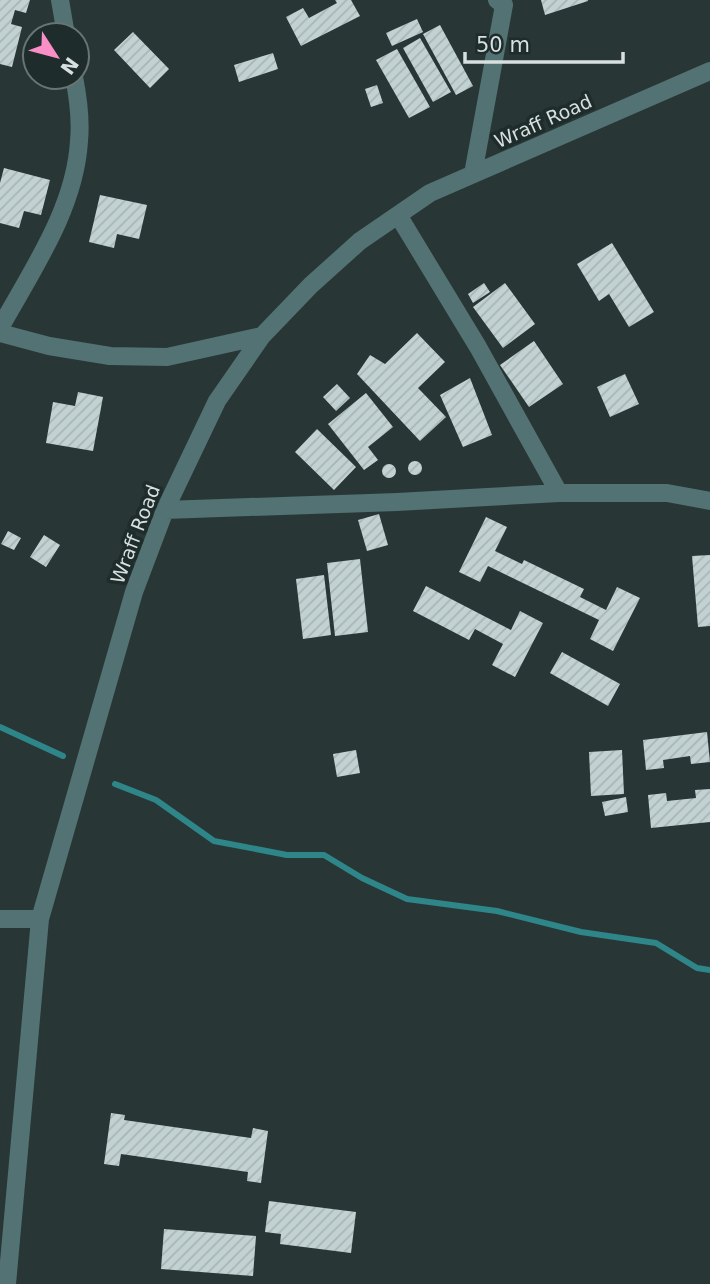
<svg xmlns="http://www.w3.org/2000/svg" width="710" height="1284" font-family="'DejaVu Sans',sans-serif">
  <defs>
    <pattern id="building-hatch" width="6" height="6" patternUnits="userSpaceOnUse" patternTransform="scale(1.75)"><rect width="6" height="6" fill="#c2d2d2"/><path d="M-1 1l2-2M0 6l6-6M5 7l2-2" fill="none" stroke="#a8b5b5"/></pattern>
  </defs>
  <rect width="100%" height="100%" fill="#293636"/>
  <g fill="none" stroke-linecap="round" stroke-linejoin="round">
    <path stroke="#2e8689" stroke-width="6" d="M 0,727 L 63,756
      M 115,784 L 156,800 L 214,841 L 287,855 L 324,855 L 362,878 L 407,899 L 497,911 L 581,932 L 656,943 L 697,968 L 710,970"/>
  </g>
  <path fill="url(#building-hatch)" d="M 0,0 L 30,0 L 26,13 L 15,10 L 11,24 L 22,27 L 12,67 L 0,64 Z
    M 335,0 L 351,0 L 360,16 L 301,46 L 286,17 L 303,8 L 309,18 L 337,3 Z
    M 541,0 L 588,0 L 588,1 L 545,15 Z
    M 417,19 L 423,32 L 392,46 L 386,33 Z
    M 440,25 L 473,86 L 456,95 L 423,34 Z
    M 133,32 L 169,69 L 150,88 L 114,50 Z
    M 420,38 L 451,92 L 433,102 L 403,48 Z
    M 397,49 L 430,107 L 409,118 L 376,60 Z
    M 273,53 L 278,69 L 239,82 L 234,65 Z
    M 377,85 L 383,103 L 371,107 L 365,89 Z
    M 4,168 L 50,180 L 41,215 L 24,211 L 19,228 L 0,223 L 0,183 Z
    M 100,195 L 147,205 L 139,239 L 117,234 L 114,248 L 89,242 Z
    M 612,243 L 654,312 L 629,327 L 609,294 L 599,301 L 577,264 Z
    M 484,283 L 490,292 L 473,303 L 468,294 Z
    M 505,283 L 535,324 L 503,348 L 473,307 Z
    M 417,333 L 445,362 L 418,388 L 446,417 L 420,441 L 357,374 L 370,355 L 385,364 Z
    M 534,341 L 563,384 L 529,407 L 500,365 Z
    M 625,374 L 639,404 L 610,417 L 597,387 Z
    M 470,378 L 492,435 L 463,447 L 440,395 Z
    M 337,384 L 350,398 L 336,411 L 323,397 Z
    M 78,392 L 103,397 L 93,451 L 46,443 L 53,402 L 75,406 Z
    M 366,393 L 393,427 L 368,447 L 378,460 L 364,470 L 328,424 Z
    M 317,429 L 356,467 L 334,490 L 295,452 Z
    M408 468a7 7 0 1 1 14 0a7 7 0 1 1-14 0Z
    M382 471a7 7 0 1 1 14 0a7 7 0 1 1-14 0Z
    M 379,514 L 388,545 L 367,551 L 358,520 Z
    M 486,517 L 507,527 L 495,551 L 522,564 L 524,560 L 584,589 L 580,597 L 606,610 L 617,587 L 640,598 L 613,651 L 590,639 L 599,620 L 488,566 L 480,582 L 459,572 Z
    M 8,531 L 21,538 L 14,550 L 1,544 Z
    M 44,535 L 60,545 L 46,567 L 30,557 Z
    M 710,555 L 710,626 L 698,627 L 692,556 Z
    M 360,559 L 368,632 L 335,636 L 327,563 Z
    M 324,575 L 331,635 L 303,639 L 296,579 Z
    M 426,586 L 511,630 L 520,611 L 543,623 L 515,677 L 492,665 L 503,644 L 475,629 L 469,640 L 413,611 Z
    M 562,652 L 620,684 L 608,706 L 550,673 Z
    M 707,732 L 710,762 L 691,764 L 690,756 L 663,760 L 664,768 L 646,770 L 643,740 Z
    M 356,750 L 360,773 L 337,777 L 333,754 Z
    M 622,750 L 624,794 L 591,796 L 589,752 Z
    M 710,789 L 710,822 L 651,828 L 648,795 L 666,793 L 667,801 L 696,798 L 695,790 Z
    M 626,797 L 628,812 L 605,816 L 602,802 Z
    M 111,1113 L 125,1115 L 124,1120 L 251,1138 L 253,1128 L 268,1131 L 261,1183 L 247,1181 L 248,1172 L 121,1154 L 119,1166 L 104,1164 Z
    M 269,1201 L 356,1212 L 351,1253 L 280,1244 L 281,1234 L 265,1232 Z
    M 164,1229 L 256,1236 L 253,1276 L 161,1269 Z"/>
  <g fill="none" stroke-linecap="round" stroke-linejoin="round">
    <path stroke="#527273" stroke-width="18" d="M 60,0 L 66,35
      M 473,174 L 504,5 L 497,0
      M 398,215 L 478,347 L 559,493
      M 0,328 C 32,270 75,209 79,141 C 81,120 78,97 74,77
      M 0,333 L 49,346 L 110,356 L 167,357 L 262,336
      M 165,510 L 397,502 L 559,493 L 667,493 L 710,501
      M 0,919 L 40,919
      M 7,1284 L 40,919 L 134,592 L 165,510 L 217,401 L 262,336 L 311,285 L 360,241 L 430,193 L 710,71"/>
  </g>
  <g text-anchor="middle" stroke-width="7" stroke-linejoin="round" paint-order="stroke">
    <g font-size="19" fill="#d7dfdf" stroke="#1f2c2c">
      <text transform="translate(543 121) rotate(-24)" y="7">Wraff Road</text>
      <text transform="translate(135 534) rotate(-69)" y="7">Wraff Road</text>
    </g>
  </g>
  <g transform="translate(56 56) rotate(126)"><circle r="33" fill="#1f2c2c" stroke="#697474" stroke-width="2"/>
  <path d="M0-5L12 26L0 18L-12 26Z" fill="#fa8fc8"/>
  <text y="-10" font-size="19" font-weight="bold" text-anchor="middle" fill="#d7dfdf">N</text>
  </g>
  <path d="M465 52v10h158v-10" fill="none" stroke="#d7dfdf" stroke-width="3.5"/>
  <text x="476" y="52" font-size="21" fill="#d7dfdf" stroke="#1f2c2c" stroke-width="5" paint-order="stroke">50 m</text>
</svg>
